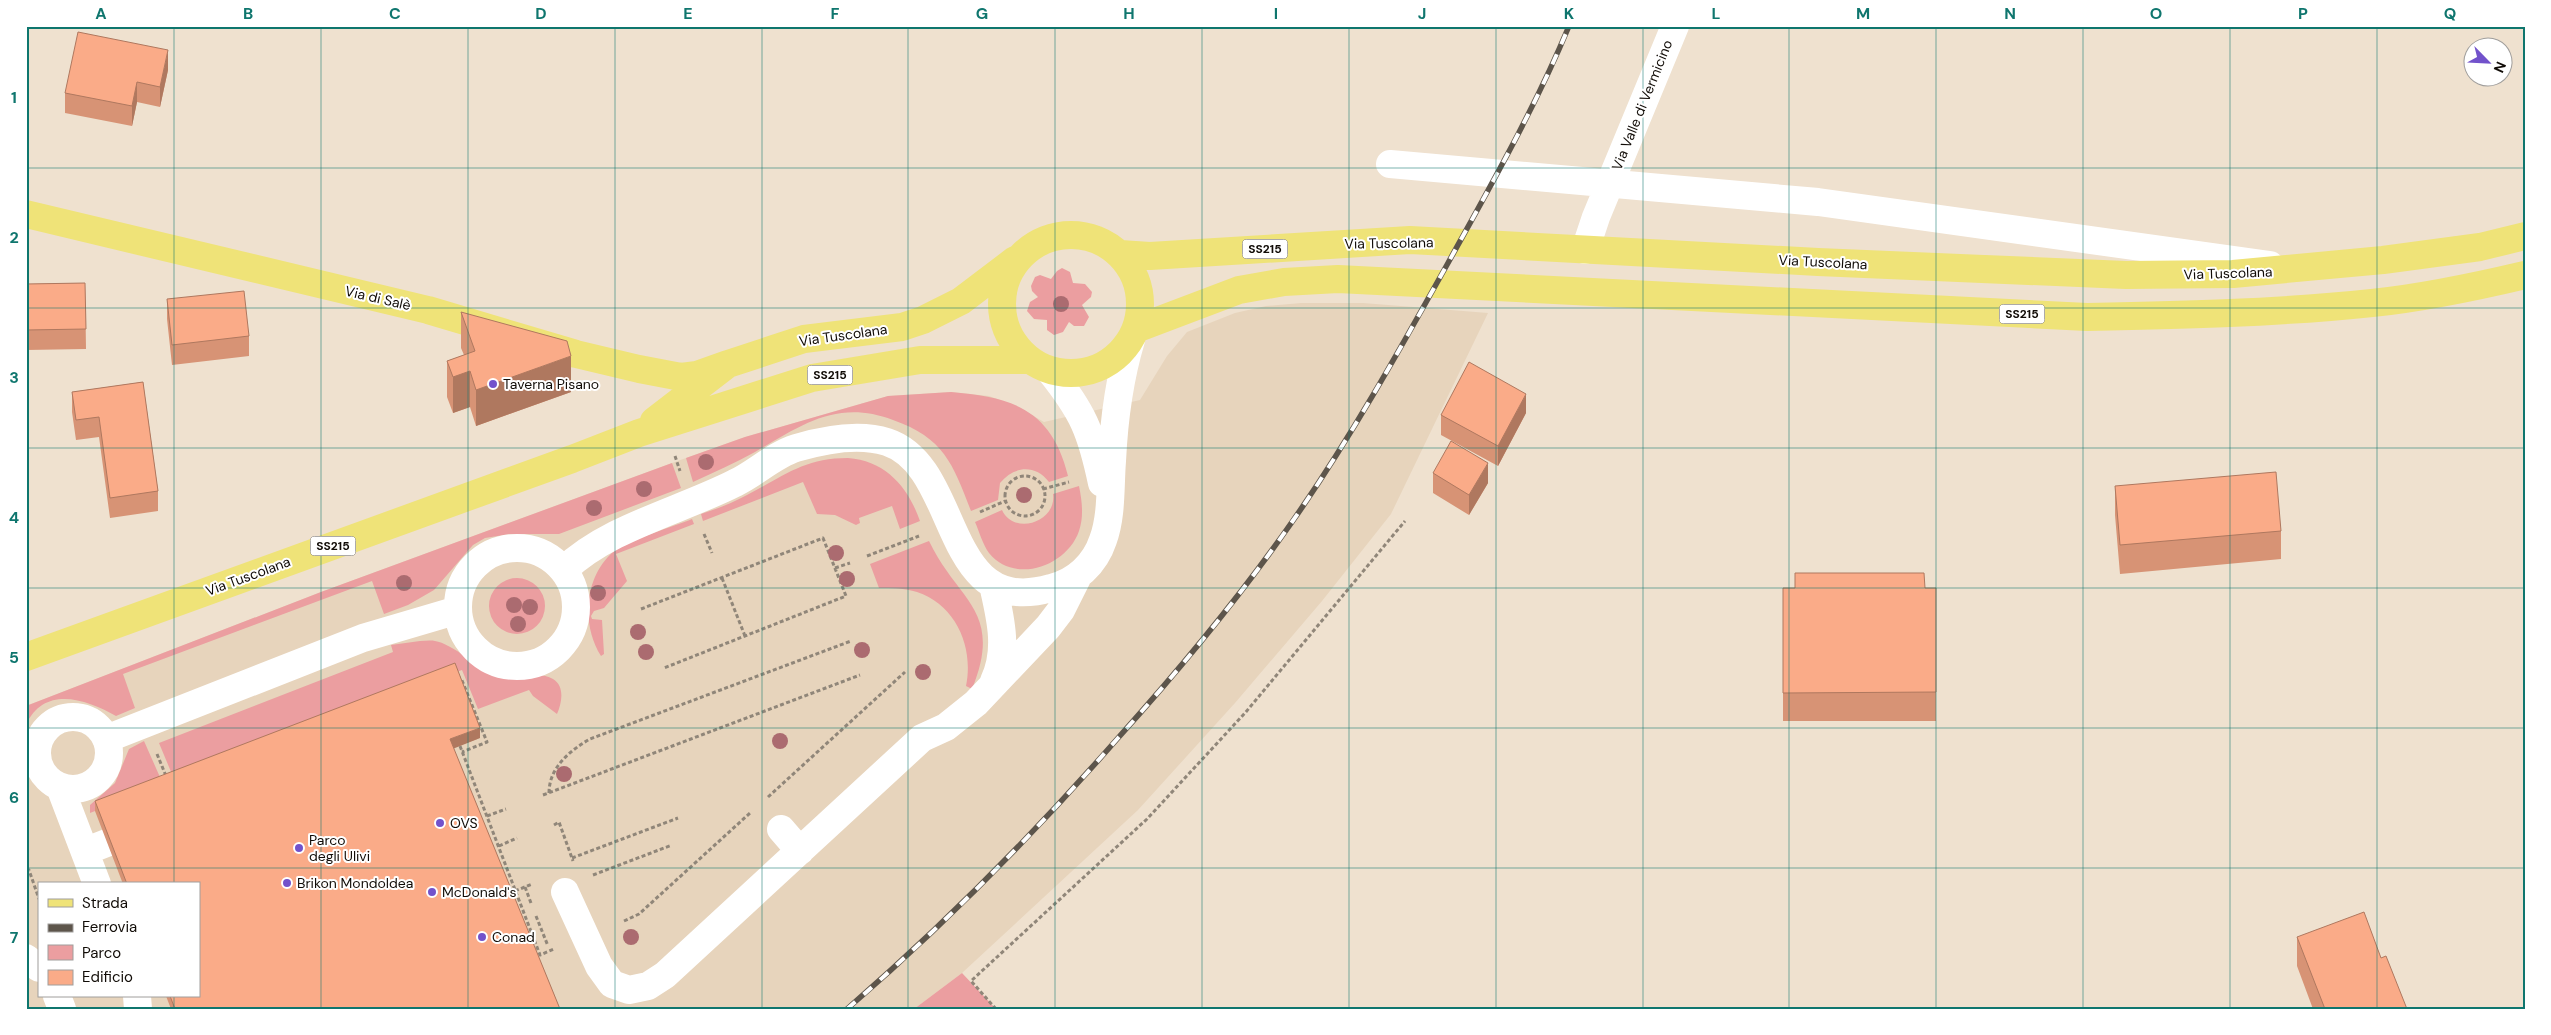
<svg xmlns="http://www.w3.org/2000/svg" width="2551" height="1035" font-family="'DM Sans',sans-serif">
  <rect width="100%" height="100%" fill="#efe1cf"/>
  <path fill="#e7d4bc" fill-rule="evenodd" d="M 1301,303 L 1363,303 L 1488,313 L 1391,514 L 1322,601 L 1235,703 L 1138,810 L 962,973 L 914,1009 L 26,1009 L 26,706 L 321,592 L 672,463 L 745,437 L 888,396 L 951,392 L 989,396 L 1018,407 L 1044,422 L 1140,400 L 1167,356 L 1187,332 L 1235,313 L 1266,306 ZM 39,884 L 199,884 L 199,996 L 39,996 Z"/>
  <path fill="#eb9ea0" d="M 1062,268 L 1070,272 L 1073,283 L 1085,284 L 1092,292 L 1091,297 L 1082,305 L 1089,317 L 1084,326 L 1074,326 L 1069,322 L 1063,332 L 1054,335 L 1047,330 L 1047,320 L 1034,319 L 1027,311 L 1030,302 L 1038,297 L 1032,291 L 1031,286 L 1035,277 L 1040,275 L 1051,279 L 1057,271 Z
    M 951,392 C 1013,397 1052,410 1068,476 L 1049,482 C 1035,464 1014,466 1000,483 L 998,500 L 971,511 C 953,464 944,438 893,420 C 837,399 802,425 755,452 C 735,463 714,472 693,482 L 686,458 L 745,437 L 888,396 Z
    M 848,458 C 886,461 908,487 920,521 L 900,529 L 892,506 L 859,518 L 860,523 L 856,525 L 835,515 L 817,514 L 803,482 L 703,521 L 701,514 C 717,509 732,503 747,495 C 784,476 804,458 848,458 Z
    M 672,463 L 681,488 L 559,534 L 510,534 L 485,538 L 473,545 L 434,590 L 408,605 L 384,614 L 372,581 L 123,674 L 135,708 L 116,716 C 86,699 44,685 26,725 L 26,706 L 321,592 Z
    M 1079,486 C 1082,501 1084,516 1079,531 C 1067,566 1015,585 989,553 C 983,545 979,531 975,522 L 1002,510 C 1014,536 1057,522 1053,494 Z
    M 692,519 L 694,524 L 616,554 L 627,581 L 604,608 L 594,611 L 591,616 L 592,619 L 602,620 L 604,654 L 601,656 C 581,624 584,577 614,551 C 626,541 675,526 692,519 Z
    M 929,541 C 958,602 1004,610 972,689 L 966,686 C 974,647 956,605 917,592 C 904,588 892,588 879,588 L 870,564 Z
    M489 606a28 28 0 1 1 56 0a28 28 0 1 1-56 0Z
    M 420,641 C 425,641 430,640 435,641 C 451,643 481,670 500,676 C 516,681 538,669 553,679 C 565,686 562,703 557,714 L 533,696 L 529,690 L 478,709 L 462,670 L 174,779 L 159,743 L 393,652 L 391,645 Z
    M 144,741 L 163,784 L 90,813 L 90,805 L 115,783 L 129,749 Z
    M 962,973 L 996,1009 L 914,1009 Z"/>
  <g fill="none" stroke-linecap="round" stroke-linejoin="round">
    <path stroke="#908679" stroke-width="3" stroke-dasharray="4 2.5" stroke-linecap="butt" d="M 675,456 L 680,471
      M1005 496a20 20 0 1 1 40 0a20 20 0 1 1-40 0Z
      M 1043,489 L 1069,482
      M 980,512 L 1005,501
      M 704,534 L 712,553
      M 867,556 L 919,536
      M 835,568 L 850,563
      M 722,578 L 745,636
      M 641,609 L 823,538 L 846,596 L 664,668
      M 457,679 L 461,678 L 487,742 L 462,752
      M 460,746 L 540,955 L 554,949
      M 157,754 L 166,776
      M 549,793 C 549,768 569,751 590,739 L 851,641
      M 543,795 L 860,675
      M 768,797 L 905,672
      M 487,816 L 506,809
      M 554,825 L 559,822 L 573,861
      M 499,846 L 517,838
      M 572,858 L 678,818
      M 26,871 L 29,870 L 39,899
      M 593,875 L 672,845
      M 525,887 L 531,903
      M 515,891 L 532,884
      M 536,916 L 548,946
      M 624,921 L 639,914 L 750,813
      M 996,1009 L 971,981 L 1147,819 L 1245,713 L 1405,521"/>
    <path stroke="#fff" stroke-width="28" d="M 1390,164 L 1818,202 L 2270,265
      M 1585,250 L 1596,217 L 1675,26
      M 1050,371 C 1083,412 1091,431 1102,483
      M458 607a59 59 0 1 1 118 0a59 59 0 1 1-118 0Z
      M 564,570 C 607,528 680,511 735,483 C 756,473 774,455 796,448 C 823,440 859,433 887,442 C 963,467 940,620 1051,588 C 1076,582 1095,564 1103,540 C 1112,516 1110,485 1112,461 C 1114,419 1119,380 1131,340
      M 993,585 C 1000,616 1009,650 994,681
      M37 753a36 36 0 1 1 72 0a36 36 0 1 1-72 0Z
      M 106,739 L 363,638 L 458,610
      M 60,787 L 97,884
      M 781,829 L 800,851
      M 86,851 L 140,830
      M 565,892 L 599,966 L 612,984 L 629,990 L 648,986 L 665,975 L 922,738 L 946,727 L 976,703 L 1048,627 L 1061,610 L 1077,578
      M 26,958 L 39,968
      M 57,996 L 62,1009
      M 137,996 L 138,1009"/>
    <path stroke="#efe378" stroke-width="28" d="M 26,214 L 428,310 L 576,354 L 639,369 L 681,377 L 697,375 L 728,364
      M1002 304a69 69 0 1 1 138 0a69 69 0 1 1-138 0Z
      M 1120,254 L 1150,256 L 1410,240 L 1818,262 L 2126,275 L 2233,274 L 2383,260 L 2480,247 L 2525,236
      M 1136,329 L 1239,290 L 1284,282 L 1338,279 L 2087,317 C 2182,315 2277,313 2372,303 C 2423,298 2474,287 2525,275
      M 654,421 L 728,364 L 804,339 L 902,327 L 923,320 L 961,301 L 1015,260
      M 26,657 L 572,459 L 639,433 L 812,378 L 920,360 L 1029,360"/>
    <defs>
      <path id="rail" d="M 847,1009 C 944,925 1034,834 1118,738 C 1180,669 1239,598 1292,522 C 1350,439 1399,351 1448,263 C 1491,185 1535,108 1569,26"/>
    </defs>
    <use href="#rail" stroke="#5d554b" stroke-width="5.5"/>
    <use href="#rail" stroke="#fff" stroke-width="4" stroke-dasharray="11" stroke-linecap="butt"/>
  </g>
  <g fill="#ab6b70">
    <circle cx="1061" cy="304" r="8"/>
    <circle cx="706" cy="462" r="8"/>
    <circle cx="644" cy="489" r="8"/>
    <circle cx="1024" cy="495" r="8"/>
    <circle cx="594" cy="508" r="8"/>
    <circle cx="836" cy="553" r="8"/>
    <circle cx="847" cy="579" r="8"/>
    <circle cx="404" cy="583" r="8"/>
    <circle cx="598" cy="593" r="8"/>
    <circle cx="514" cy="605" r="8"/>
    <circle cx="530" cy="607" r="8"/>
    <circle cx="518" cy="624" r="8"/>
    <circle cx="638" cy="632" r="8"/>
    <circle cx="862" cy="650" r="8"/>
    <circle cx="646" cy="652" r="8"/>
    <circle cx="923" cy="672" r="8"/>
    <circle cx="780" cy="741" r="8"/>
    <circle cx="564" cy="774" r="8"/>
    <circle cx="631" cy="937" r="8"/>
  </g>
  <path fill="#d79375" d="M 168,70 L 160,107 L 137,102 L 132,126 L 65,113 L 65,93 Z
    M 85,283 L 86,349 L 26,350 L 26,284 Z
    M 167,299 L 249,336 L 249,356 L 172,365 L 167,319 Z
    M 461,312 L 571,392 L 476,426 L 470,407 L 453,413 L 447,397 L 447,361 L 464,355 L 461,348 Z
    M 143,382 L 158,491 L 158,511 L 110,518 L 99,437 L 76,440 L 72,412 L 72,392 Z
    M 1526,413 L 1498,466 L 1441,435 L 1441,415 Z
    M 1433,473 L 1488,483 L 1469,515 L 1433,493 Z
    M 2115,486 L 2281,531 L 2281,559 L 2120,574 L 2115,515 Z
    M 1783,588 L 1936,588 L 1936,721 L 1783,721 Z
    M 480,738 L 453,748 L 560,1009 L 171,1009 L 166,996 L 199,996 L 199,884 L 123,884 L 95,811 L 95,801 Z
    M 2297,937 L 2407,1009 L 2313,1009 L 2297,966 Z"/>
  <path fill="#af785f" d="M 168,50 L 168,70 L 160,107 L 160,87 Z
    M 137,82 L 137,102 L 132,126 L 132,106 Z
    M 571,356 L 571,392 L 476,426 L 476,390 Z
    M 470,371 L 470,407 L 453,413 L 453,377 Z
    M 1526,394 L 1526,413 L 1498,466 L 1498,446 Z
    M 1488,463 L 1488,483 L 1469,515 L 1469,495 Z
    M 480,728 L 480,738 L 450,750 L 450,739 Z"/>
  <path fill="#faab88" stroke="#af785f" d="M 78,32 L 168,50 L 160,87 L 137,82 L 132,106 L 65,93 Z
    M 85,283 L 86,329 L 26,330 L 26,284 Z
    M 244,291 L 249,336 L 172,345 L 167,299 Z
    M 461,312 L 567,341 L 571,356 L 476,390 L 470,371 L 453,377 L 447,361 L 475,351 Z
    M 1469,362 L 1526,394 L 1498,446 L 1441,415 Z
    M 143,382 L 158,491 L 110,498 L 99,417 L 76,420 L 72,392 Z
    M 1451,441 L 1488,463 L 1469,495 L 1433,473 Z
    M 2276,472 L 2281,531 L 2120,545 L 2115,486 Z
    M 1795,573 L 1924,573 L 1925,588 L 1936,588 L 1936,692 L 1783,693 L 1783,588 L 1795,588 Z
    M 455,663 L 480,728 L 450,739 L 560,1009 L 175,1009 L 170,996 L 199,996 L 199,884 L 127,884 L 95,801 Z
    M 2364,912 L 2381,958 L 2386,956 L 2407,1009 L 2325,1009 L 2297,937 Z"/>
  <path fill="none" stroke="#0f766e" stroke-width="1" stroke-opacity="0.55" d="M 174,26 L 174,884M 321,26 L 321,1009M 468,26 L 468,1009M 615,26 L 615,1009M 762,26 L 762,1009M 908,26 L 908,1009M 1055,26 L 1055,1009M 1202,26 L 1202,1009M 1349,26 L 1349,1009M 1496,26 L 1496,1009M 1643,26 L 1643,1009M 1789,26 L 1789,1009M 1936,26 L 1936,1009M 2083,26 L 2083,1009M 2230,26 L 2230,1009M 2377,26 L 2377,1009M 26,168 L 2525,168M 26,308 L 2525,308M 26,448 L 2525,448M 26,588 L 2525,588M 26,728 L 2525,728M 26,868 L 2525,868M 174,996 L 174,1009"/>
  <g fill="#7252cb" stroke="#fff" stroke-width="2">
    <circle cx="493" cy="384" r="5"/>
    <circle cx="440" cy="823" r="5"/>
    <circle cx="299" cy="848" r="5"/>
    <circle cx="287" cy="883" r="5"/>
    <circle cx="432" cy="892" r="5"/>
    <circle cx="482" cy="937" r="5"/>
  </g>
  <g text-anchor="middle" stroke-width="4" stroke-linejoin="round" paint-order="stroke">
    <g fill="#fff" stroke="#585551" stroke-width="1">
      <rect x="1242.5" y="239.5" width="45" height="19" rx="4"/>
      <rect x="1999.5" y="304.5" width="45" height="19" rx="4"/>
      <rect x="807.5" y="365.5" width="45" height="19" rx="4"/>
      <rect x="310.5" y="536.5" width="45" height="19" rx="4"/>
    </g>
    <g font-size="12" font-weight="bold" fill="#110c07">
      <text x="1265" y="253">SS215</text>
      <text x="2022" y="318">SS215</text>
      <text x="830" y="379">SS215</text>
      <text x="333" y="550">SS215</text>
    </g>
    <g font-size="14" fill="#110c07" stroke="#fff">
      <text transform="translate(1642 105) rotate(-68)" y="5">Via Valle di Vermicino</text>
      <text transform="translate(1389 243) rotate(-1)" y="5">Via Tuscolana</text>
      <text transform="translate(1823 262) rotate(3)" y="5">Via Tuscolana</text>
      <text transform="translate(2228 273) rotate(-2)" y="5">Via Tuscolana</text>
      <text transform="translate(378 298) rotate(13)" y="5">Via di Salè</text>
      <text transform="translate(843 335) rotate(-8)" y="5">Via Tuscolana</text>
      <text transform="translate(248 576) rotate(-20)" y="5">Via Tuscolana</text>
    </g>
    <g font-size="14" fill="#110c07" stroke="#fff" text-anchor="start">
      <text x="503" y="389">Taverna Pisano</text>
      <text x="450" y="828">OVS</text>
      <text x="309" y="845">Parco<tspan x="309" dy="16">degli Ulivi</tspan></text>
      <text x="297" y="888">Brikon MondoIdea</text>
      <text x="442" y="897">McDonald's</text>
      <text x="492" y="942">Conad</text>
    </g>
  </g>
  <rect width="2551" height="1035" fill="none" stroke="#ffffff" stroke-width="55"/>
  <rect x="38" y="882" width="162" height="115" fill="#ffffff" stroke="#a09e9c"/>
  <rect x="48" y="899" width="25" height="8" fill="#efe378" stroke="#a09e9c"/>
  <text x="82" y="908" font-size="15" fill="#110c07">Strada</text>
  <rect x="48" y="924" width="25" height="8" fill="#5d554b" stroke="#a09e9c"/>
  <text x="82" y="932" font-size="15" fill="#110c07">Ferrovia</text>
  <rect x="48" y="945" width="25" height="15" fill="#eb9ea0" stroke="#a09e9c"/>
  <text x="82" y="958" font-size="15" fill="#110c07">Parco</text>
  <rect x="48" y="970" width="25" height="15" fill="#faab88" stroke="#a09e9c"/>
  <text x="82" y="982" font-size="15" fill="#110c07">Edificio</text>
  <g transform="translate(2488 62) rotate(114)"><circle r="24" fill="#ffffff" stroke="#a09e9c"/>
  <path d="M0-4L9 19L0 12L-9 19Z" fill="#7252cb"/>
  <text y="-8" font-size="14" font-weight="bold" text-anchor="middle" fill="#110c07">N</text>
  </g>
  <rect x="28" y="28" width="2496" height="980" fill="none" stroke="#0f766e" stroke-width="2"/>
  <g font-size="16" text-anchor="middle" font-weight="bold" fill="#0f766e">
    <text x="101" y="19">A</text>
    <text x="248" y="19">B</text>
    <text x="395" y="19">C</text>
    <text x="541" y="19">D</text>
    <text x="688" y="19">E</text>
    <text x="835" y="19">F</text>
    <text x="982" y="19">G</text>
    <text x="1129" y="19">H</text>
    <text x="1276" y="19">I</text>
    <text x="1422" y="19">J</text>
    <text x="1569" y="19">K</text>
    <text x="1716" y="19">L</text>
    <text x="1863" y="19">M</text>
    <text x="2010" y="19">N</text>
    <text x="2156" y="19">O</text>
    <text x="2303" y="19">P</text>
    <text x="2450" y="19">Q</text>
    <text x="14" y="103">1</text>
    <text x="14" y="243">2</text>
    <text x="14" y="383">3</text>
    <text x="14" y="523">4</text>
    <text x="14" y="663">5</text>
    <text x="14" y="803">6</text>
    <text x="14" y="943">7</text>
  </g>
</svg>
